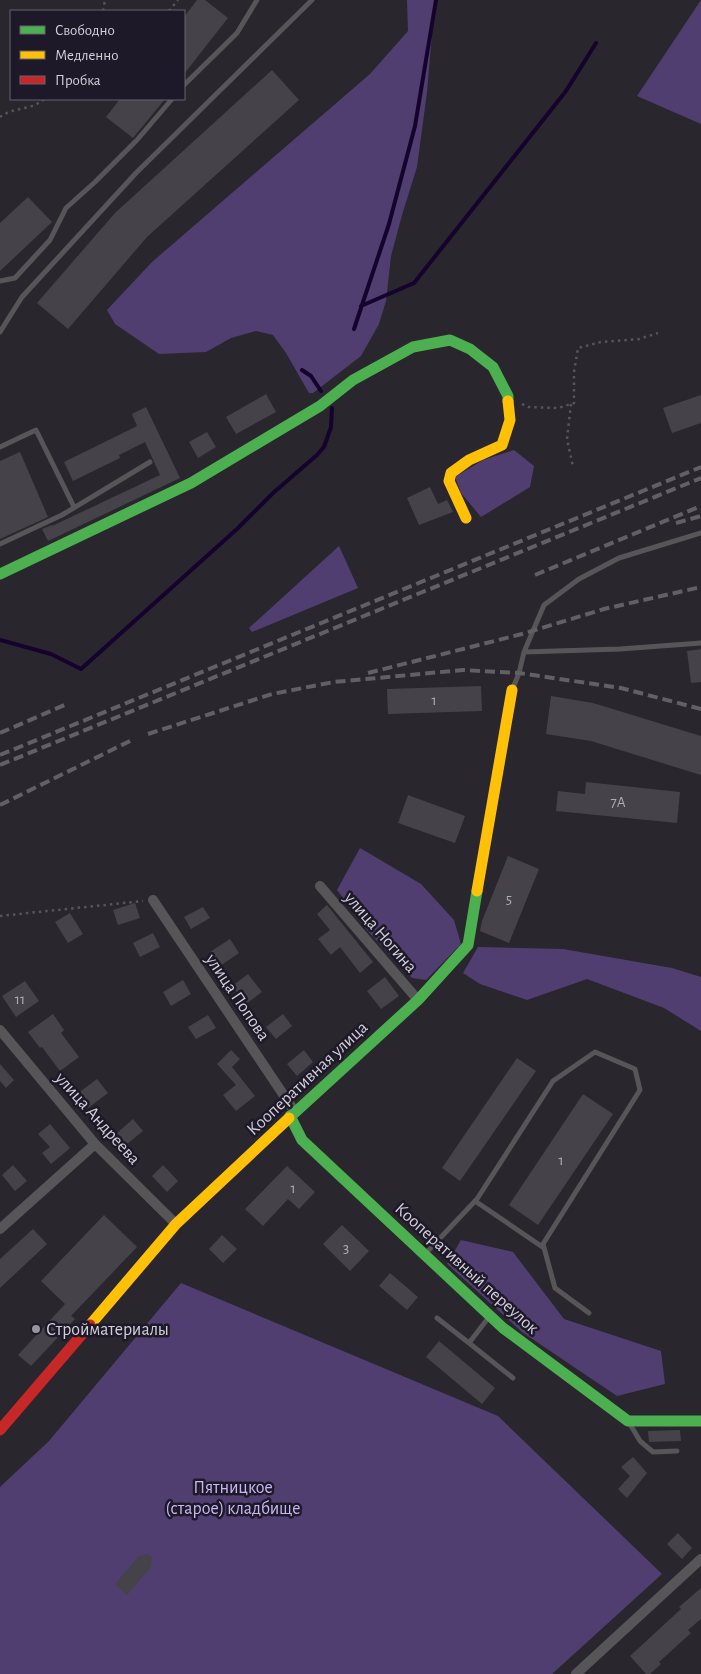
<svg xmlns="http://www.w3.org/2000/svg" width="701" height="1674" font-family="'Alegreya Sans',sans-serif">
  <rect width="100%" height="100%" fill="#29262e"/>
  <path fill="#503e71" d="M 407,0 L 435,0 L 427,92 L 417,167 L 402,215 L 391,256 L 386,301 L 379,324 L 361,356 L 313,393 L 309,393 L 286,353 L 273,335 L 256,331 L 231,338 L 206,352 L 159,354 L 115,324 L 107,310 L 152,262 L 370,74 L 408,31 Z
    M 701,0 L 701,124 L 637,96 Z
    M 514,450 L 534,466 L 530,487 L 481,517 L 461,493 L 455,477 L 483,460 Z
    M 339,546 L 358,588 L 252,632 L 249,628 Z
    M 360,848 L 421,884 L 454,920 L 461,944 L 426,980 L 412,978 L 368,931 L 337,890 Z
    M 478,947 L 563,949 L 672,968 L 701,977 L 701,1031 L 664,1008 L 587,979 L 527,1000 L 480,984 L 463,973 Z
    M 461,1240 L 513,1252 L 564,1319 L 661,1351 L 665,1384 L 617,1396 L 522,1332 L 447,1264 Z
    M 181,1283 L 498,1416 L 662,1574 L 552,1674 L 0,1674 L 0,1487 L 49,1441 Z"/>
  <g fill="none" stroke-linecap="round" stroke-linejoin="round">
    <path stroke="#15032e" stroke-width="4" d="M 361,306 L 414,283 L 566,91 L 596,43
      M 354,329 L 389,224 L 415,126 L 436,0
      M 302,370 L 311,376 L 321,391
      M 0,640 L 51,654 L 81,669 L 237,529 L 273,493 L 317,455 L 324,447 L 331,427 L 332,408"/>
  </g>
  <path fill="#454349" d="M 197,0 L 205,0 L 228,18 L 184,74 L 184,17 Z
    M 272,70 L 299,100 L 147,237 L 68,329 L 37,303 L 115,213 Z
    M 120,99 L 165,99 L 133,138 L 106,117 Z
    M 28,197 L 52,222 L 0,271 L 0,223 Z
    M 266,394 L 276,412 L 236,434 L 226,417 Z
    M 701,395 L 701,423 L 672,433 L 663,408 Z
    M 146,407 L 180,478 L 48,541 L 42,529 L 52,525 L 52,526 L 160,475 L 145,442 L 119,455 L 120,458 L 73,481 L 64,462 L 137,426 L 132,414 Z
    M 207,432 L 216,447 L 198,458 L 189,442 Z
    M 20,452 L 48,517 L 0,539 L 0,461 Z
    M 430,487 L 438,504 L 447,500 L 453,512 L 419,525 L 407,498 Z
    M 701,649 L 701,682 L 691,683 L 687,651 Z
    M 481,686 L 482,711 L 388,714 L 387,689 Z
    M 551,696 L 593,703 L 701,736 L 701,775 L 591,741 L 546,734 Z
    M 586,782 L 680,792 L 677,823 L 556,811 L 558,791 L 585,794 Z
    M 408,795 L 465,816 L 455,843 L 398,823 Z
    M 508,856 L 539,869 L 509,943 L 480,931 L 482,921 Z
    M 135,903 L 140,918 L 118,925 L 113,910 Z
    M 327,905 L 373,962 L 360,973 L 340,947 L 331,955 L 318,939 L 330,930 L 317,914 Z
    M 203,907 L 210,918 L 191,929 L 184,917 Z
    M 70,913 L 83,934 L 68,943 L 55,922 Z
    M 153,933 L 160,947 L 140,957 L 133,943 Z
    M 230,939 L 239,953 L 220,966 L 210,952 Z
    M 248,974 L 262,992 L 246,1004 L 232,986 Z
    M 385,977 L 399,996 L 381,1009 L 367,991 Z
    M 183,980 L 191,994 L 171,1006 L 163,992 Z
    M 25,981 L 39,1001 L 16,1017 L 2,996 Z
    M 53,1014 L 64,1030 L 61,1033 L 79,1057 L 60,1071 L 42,1047 L 40,1048 L 28,1032 Z
    M 283,1014 L 292,1026 L 276,1039 L 266,1027 Z
    M 208,1015 L 216,1028 L 196,1039 L 188,1027 Z
    M 231,1050 L 240,1059 L 232,1067 L 255,1096 L 236,1111 L 223,1095 L 236,1085 L 217,1064 Z
    M 304,1050 L 313,1062 L 297,1076 L 287,1064 Z
    M 517,1058 L 536,1071 L 460,1181 L 442,1168 Z
    M 0,1064 L 14,1080 L 6,1088 L 0,1081 Z
    M 97,1079 L 108,1093 L 88,1108 L 77,1094 Z
    M 583,1094 L 613,1114 L 538,1225 L 509,1205 Z
    M 133,1119 L 143,1131 L 127,1144 L 117,1133 Z
    M 50,1124 L 70,1148 L 51,1164 L 42,1153 L 50,1147 L 38,1134 Z
    M 13,1165 L 27,1181 L 15,1191 L 2,1175 Z
    M 163,1165 L 178,1181 L 167,1192 L 152,1176 Z
    M 287,1166 L 315,1192 L 299,1209 L 288,1199 L 263,1226 L 245,1209 Z
    M 104,1215 L 137,1247 L 71,1316 L 75,1319 L 31,1366 L 18,1355 L 65,1304 L 41,1281 Z
    M 342,1225 L 369,1251 L 350,1271 L 323,1244 Z
    M 33,1229 L 47,1244 L 0,1288 L 0,1259 Z
    M 222,1235 L 237,1249 L 223,1263 L 209,1249 Z
    M 390,1273 L 418,1297 L 407,1310 L 379,1286 Z
    M 439,1341 L 495,1388 L 482,1404 L 426,1357 Z
    M 680,1430 L 681,1441 L 649,1442 L 648,1431 Z
    M 633,1457 L 647,1473 L 627,1498 L 618,1489 L 630,1476 L 621,1467 Z
    M 678,1533 L 692,1548 L 682,1559 L 667,1544 Z
    M 147,1554 L 152,1557 L 151,1567 L 127,1595 L 115,1584 L 139,1556 Z
    M 701,1588 L 701,1619 L 688,1630 L 691,1633 L 659,1662 L 661,1664 L 650,1674 L 646,1674 L 630,1656 L 681,1609 L 679,1607 Z"/>
  <g fill="none" stroke-linecap="round" stroke-linejoin="round">
    <path stroke="#565558" stroke-width="2.5" stroke-dasharray="2.5 4" stroke-linecap="butt" d="M 103,11 L 105,0
      M 169,11 L 178,0
      M 0,117 C 13,107 33,110 44,99
      M 522,404 L 528,407 L 558,408 L 574,403 L 574,372 L 578,348 L 601,342 L 639,339 L 658,333
      M 571,404 L 567,439 L 573,467
      M 0,916 L 143,901"/>
    <path stroke="#565558" stroke-width="5" d="M 184,85 L 237,33 L 257,0
      M 0,281 L 15,278 L 50,240 L 66,208 L 95,182 L 137,140 L 172,99
      M 0,332 L 22,297 L 136,173 L 312,0
      M 0,447 L 36,430 L 74,507
      M 0,544 L 62,515 L 150,462
      M 524,652 L 620,649 L 701,643
      M 513,688 L 519,673 L 524,652 L 544,605 L 579,579 L 619,558 L 701,533
      M 475,1201 L 544,1248
      M 426,1253 L 477,1199 L 553,1081 L 595,1052 L 635,1069 L 640,1090 L 543,1244 L 555,1288 L 589,1313
      M 489,1317 L 469,1343 L 513,1378
      M 437,1318 L 469,1343
      M 630,1424 L 640,1441 L 653,1452 L 677,1451"/>
    <path stroke="#565558" stroke-width="10" d="M 320,886 L 418,1000
      M 153,900 L 295,1112
      M 0,1030 L 95,1144 L 176,1224
      M 0,1229 L 95,1144
      M 576,1674 L 701,1559"/>
    <path stroke="#4caf50" stroke-width="11" d="M 0,574 L 191,483 L 320,406 L 353,380 L 413,347 L 450,340 L 470,349 L 493,367 L 508,396 L 508,401
      M 290,1116 L 302,1140 L 503,1328 L 628,1421 L 701,1421
      M 289,1118 L 418,1000 L 468,945 L 477,891"/>
    <path stroke="#ffc107" stroke-width="11" d="M 466,518 L 449,481 L 451,473 L 469,460 L 502,445 L 510,420 L 508,401
      M 477,891 L 512,690
      M 90,1325 L 176,1224 L 289,1118"/>
    <path stroke="#c62828" stroke-width="11" d="M 0,1430 L 90,1325"/>
    <path stroke="#616064" stroke-width="4" stroke-dasharray="10 5" stroke-linecap="butt" d="M 676,523 L 701,516
      M 535,575 L 701,506
      M 368,673 L 522,634 L 604,609 L 701,587
      M 0,733 L 67,704
      M 148,734 L 272,694 L 334,682 L 463,670 L 519,673 L 621,688 L 701,709
      M 0,755 L 701,467
      M 0,765 L 701,478
      M 0,805 L 132,740"/>
  </g>
  <circle fill="#98949e" stroke="#1e1928" stroke-width="2" cx="36" cy="1329" r="5"/>
  <g text-anchor="middle" stroke-width="5" stroke-linejoin="round" paint-order="stroke">
    <g font-size="15" fill="#b0adb6">
      <text x="434" y="705">1</text>
      <text x="618" y="807">7А</text>
      <text x="509" y="904">5</text>
      <text x="20" y="1004">11</text>
      <text x="561" y="1165">1</text>
      <text x="293" y="1193">1</text>
      <text x="346" y="1253">3</text>
    </g>
    <g font-size="18" fill="#d3d0da" stroke="#1e1928">
      <text transform="translate(381 932) rotate(49)" y="6">улица Ногина</text>
      <text transform="translate(238 997) rotate(56)" y="6">улица Попова</text>
      <text transform="translate(307 1078) rotate(-43)" y="6">Кооперативная улица</text>
      <text transform="translate(98 1118) rotate(48)" y="6">улица Андреева</text>
      <text transform="translate(467 1268) rotate(42)" y="6">Кооперативный переулок</text>
    </g>
    <g font-size="18" fill="#d3d0da" stroke="#1e1928" text-anchor="start">
      <text x="46" y="1335">Стройматериалы</text>
    </g>
    <g font-size="18" fill="#cab7f6" stroke="#1e1928">
      <text x="233" y="1493">Пятницкое<tspan x="233" dy="21">(старое) кладбище</tspan></text>
    </g>
  </g>
  <rect x="10" y="10" width="175" height="90" fill="#1e1928" stroke="#66626f"/>
  <rect x="20" y="26" width="25" height="8" fill="#4caf50" stroke="#66626f"/>
  <text x="55" y="35" font-size="15" fill="#d3d0da">Свободно</text>
  <rect x="20" y="51" width="25" height="8" fill="#ffc107" stroke="#66626f"/>
  <text x="55" y="60" font-size="15" fill="#d3d0da">Медленно</text>
  <rect x="20" y="76" width="25" height="8" fill="#c62828" stroke="#66626f"/>
  <text x="55" y="85" font-size="15" fill="#d3d0da">Пробка</text>
</svg>
